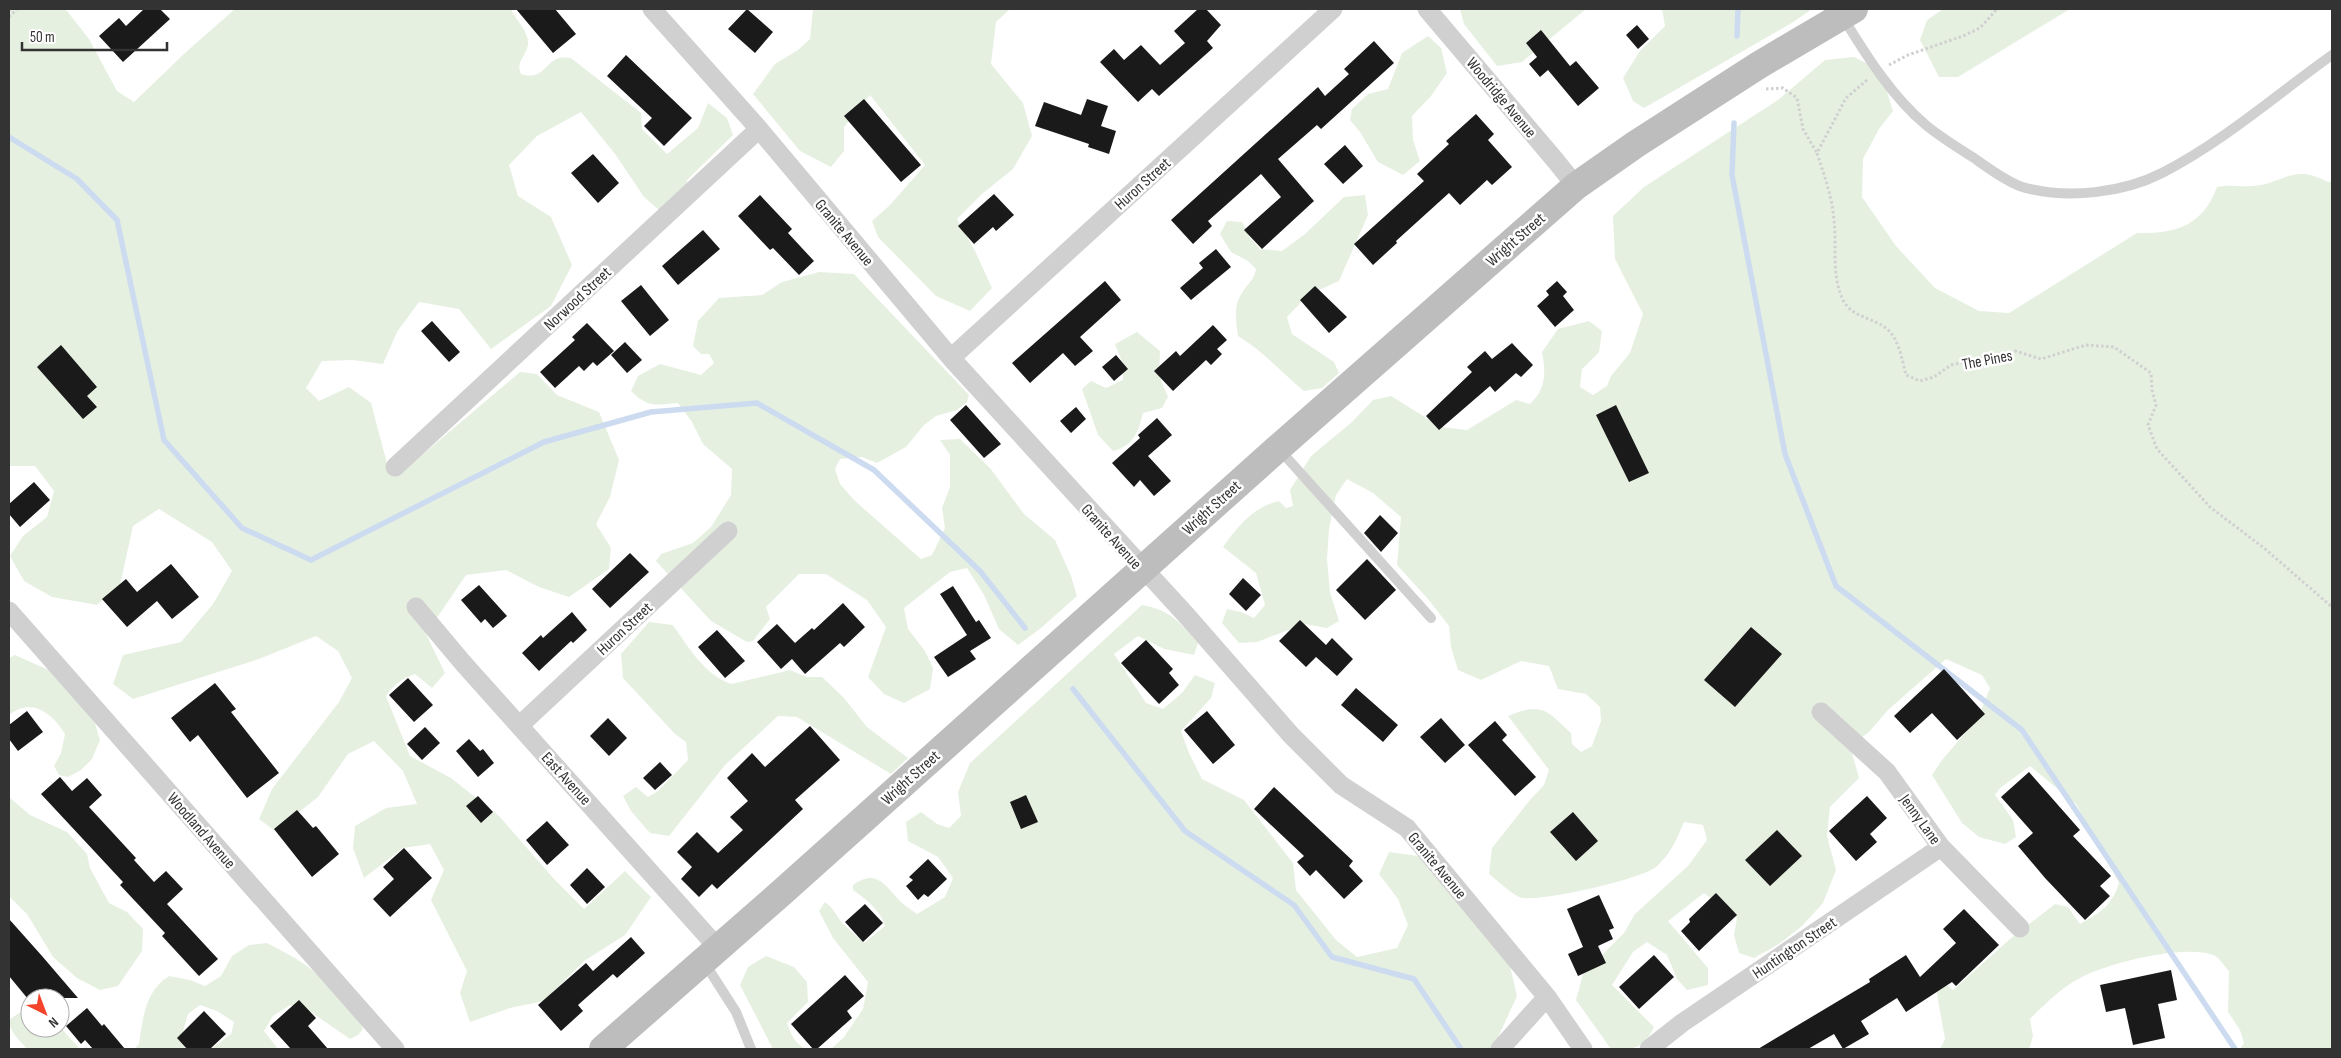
<svg xmlns="http://www.w3.org/2000/svg" width="2341" height="1058" font-family="'Sofia Sans Condensed',sans-serif">
  <rect width="100%" height="100%" fill="#fff"/>
  <path fill="#e6f0e1" d="M 9,9 L 62,9 L 67,11 L 89,39 L 117,91 L 134,102 L 186,52 L 235,9 L 512,9 L 512,12 C 517,20 529,33 528,44 C 527,56 515,61 521,74 C 543,81 544,63 559,58 C 562,57 568,58 571,58 L 641,113 L 642,129 L 667,154 L 698,128 L 708,103 L 727,118 L 733,135 L 687,180 L 686,192 L 659,210 L 644,197 L 615,154 L 581,112 L 537,136 L 509,165 L 518,196 L 551,217 L 572,265 L 551,306 L 491,349 L 459,309 L 419,302 L 397,332 L 383,364 L 352,360 L 322,361 L 306,388 L 319,401 L 349,387 L 371,403 L 389,471 L 403,471 L 520,372 L 537,374 L 557,395 L 599,412 L 619,460 L 610,497 L 596,524 L 611,548 L 609,569 L 569,597 L 539,587 L 506,570 L 466,575 L 426,634 L 445,673 L 432,688 L 415,674 C 403,678 393,685 386,696 L 410,756 L 451,778 L 499,816 L 554,879 L 584,909 L 625,871 L 651,897 L 625,935 L 584,961 L 544,1001 L 510,1008 L 470,1022 L 460,993 L 467,971 L 431,900 L 444,870 L 430,844 L 403,848 L 364,878 L 353,848 L 355,826 L 386,808 L 417,804 L 403,771 L 374,741 L 348,754 L 318,797 L 275,831 L 259,819 L 272,789 L 339,702 L 352,678 L 338,651 L 316,636 L 259,659 L 133,699 L 113,684 L 123,655 L 181,642 L 213,604 L 232,571 L 212,542 L 159,509 L 133,526 L 120,585 L 97,605 L 52,597 L 24,581 L 10,556 L 23,536 L 47,517 L 54,491 L 35,466 L 9,466 Z
    M 813,9 L 1010,9 L 996,22 L 991,64 L 1023,103 L 1032,136 L 1013,169 L 982,194 L 957,219 L 975,251 L 992,288 L 970,311 L 936,296 L 878,237 L 872,221 L 890,205 L 925,165 L 870,95 L 844,127 L 844,151 L 831,167 L 800,151 L 753,94 L 775,64 L 798,50 L 810,39 Z
    M 1460,9 L 1586,9 L 1522,62 L 1497,66 L 1464,24 Z
    M 1662,9 L 1812,9 L 1795,21 L 1644,108 L 1633,101 L 1623,78 L 1640,51 L 1665,26 Z
    M 1943,9 L 2070,9 L 1958,77 L 1939,77 L 1920,40 L 1927,20 Z
    M 1428,36 L 1441,48 L 1447,73 L 1431,96 L 1412,116 L 1413,140 L 1420,161 L 1403,175 L 1378,162 L 1360,132 L 1350,120 L 1352,109 L 1368,94 L 1388,89 L 1402,53 Z
    M 1854,57 L 1880,70 L 1893,111 L 1879,129 L 1863,159 L 1862,197 L 1896,246 L 1935,288 L 1979,311 L 2009,313 L 2137,233 C 2175,234 2203,226 2217,187 C 2230,184 2240,187 2253,186 C 2285,183 2293,163 2328,182 L 2332,181 L 2332,1049 L 2240,1049 L 2244,1043 L 2240,1030 L 2228,1012 L 2229,971 C 2224,966 2219,957 2213,955 C 2184,944 2107,963 2080,978 C 2061,988 2045,1004 2030,1019 L 2033,1036 L 2029,1049 L 1940,1049 L 1945,1039 L 1935,983 L 1944,983 L 1953,990 L 2010,939 L 2055,904 L 2068,907 L 2080,924 C 2101,912 2111,907 2119,883 L 2076,804 L 2030,766 L 2000,788 L 1995,795 L 2013,820 L 2016,837 L 2005,844 L 1979,837 L 1962,823 L 1932,775 L 1942,760 L 1978,718 L 1990,688 L 1982,675 L 1946,659 L 1888,710 L 1869,732 L 1850,746 L 1859,778 L 1830,807 L 1827,836 L 1836,870 L 1823,903 L 1802,926 L 1779,944 L 1754,958 L 1739,953 L 1734,935 L 1737,918 L 1704,893 L 1668,921 L 1708,968 L 1708,985 L 1687,990 L 1677,979 L 1667,955 L 1647,942 L 1633,952 L 1612,985 L 1654,1027 C 1642,1050 1636,1049 1611,1049 L 1576,1000 L 1583,974 L 1624,933 L 1635,914 L 1688,866 L 1707,840 L 1703,825 L 1684,822 C 1677,839 1670,855 1656,867 C 1642,879 1535,904 1519,897 C 1509,892 1498,881 1489,874 L 1492,848 L 1530,800 L 1544,785 L 1549,770 L 1508,716 C 1542,702 1546,710 1571,733 L 1572,744 L 1581,752 L 1592,746 L 1601,721 L 1600,707 L 1586,694 L 1558,689 L 1549,666 L 1521,661 L 1481,680 L 1458,670 L 1451,647 L 1449,626 L 1428,599 L 1397,565 L 1401,517 L 1373,493 L 1347,479 L 1336,495 L 1329,529 L 1327,559 L 1330,592 L 1339,621 L 1327,628 L 1304,624 L 1257,642 L 1239,643 L 1222,623 L 1227,609 L 1241,612 L 1254,618 L 1265,605 L 1256,573 L 1223,547 C 1238,526 1253,507 1279,501 L 1286,508 L 1293,506 L 1290,490 L 1311,456 L 1352,422 L 1373,400 L 1391,396 L 1441,427 L 1467,430 L 1516,400 L 1530,404 C 1546,389 1546,373 1542,352 L 1558,329 L 1589,321 L 1602,331 L 1599,352 L 1582,369 L 1580,387 L 1593,395 L 1607,386 L 1611,376 L 1630,353 L 1643,314 L 1615,259 L 1613,216 L 1644,187 L 1778,100 L 1825,60 Z
    M 1365,195 L 1368,215 L 1339,281 L 1308,295 L 1287,317 L 1292,334 L 1334,362 L 1339,373 L 1322,388 L 1304,391 C 1283,374 1262,350 1238,336 C 1236,321 1233,306 1242,293 C 1248,283 1254,280 1256,269 L 1248,261 L 1231,252 L 1220,234 L 1227,221 L 1242,222 L 1250,238 L 1260,249 L 1282,251 L 1305,234 L 1344,197 Z
    M 819,272 L 854,274 L 969,395 L 967,402 L 957,410 L 936,416 L 924,425 L 906,447 L 877,463 L 862,457 L 840,459 L 835,469 L 840,484 L 855,501 L 921,559 L 932,555 L 945,528 L 942,508 L 950,487 L 950,455 L 940,440 L 960,439 L 990,468 L 1024,514 L 1055,540 L 1071,576 L 1077,596 L 1041,628 L 1018,645 L 999,629 L 984,595 L 967,568 L 950,572 L 904,608 L 908,629 L 925,651 L 933,668 L 930,689 L 904,703 L 884,694 L 868,677 L 886,627 L 867,600 L 826,574 L 799,574 L 766,607 L 770,619 L 753,641 L 747,642 L 711,621 L 656,561 L 661,554 L 693,543 L 711,527 L 731,495 L 732,469 L 703,444 L 692,422 L 678,403 C 655,405 648,408 631,391 L 638,376 L 660,364 L 701,375 L 714,363 L 709,354 L 701,354 L 693,346 L 698,321 L 719,298 L 762,295 L 782,282 Z
    M 1137,332 L 1160,351 L 1159,375 L 1168,397 L 1162,408 L 1143,413 C 1138,433 1133,446 1113,451 L 1098,435 L 1082,389 L 1091,381 L 1106,388 L 1123,380 L 1123,364 L 1115,344 Z
    M 1142,605 C 1170,610 1180,622 1198,643 L 1194,655 L 1164,649 L 1138,636 L 1114,654 L 1146,703 L 1163,709 L 1182,693 L 1195,675 L 1215,683 L 1211,698 L 1181,731 L 1189,753 L 1202,779 L 1244,800 L 1293,863 L 1296,890 L 1336,940 L 1357,957 L 1397,948 L 1408,925 L 1398,899 L 1379,874 L 1389,852 L 1418,856 L 1510,966 L 1517,996 L 1494,1046 L 1494,1049 L 831,1049 L 844,1037 L 863,1009 L 868,982 L 833,938 L 819,911 L 825,902 L 831,907 L 842,923 L 864,943 L 885,926 C 881,911 865,898 853,890 L 853,885 C 875,869 884,883 898,899 C 903,905 911,909 917,914 L 945,897 L 953,878 L 938,857 L 908,841 L 906,822 L 921,812 L 937,824 L 949,828 L 961,816 L 958,792 L 970,763 Z
    M 649,622 L 673,625 C 688,647 705,675 731,684 L 790,670 L 807,677 L 822,677 L 844,698 L 867,727 L 908,758 L 891,774 L 797,717 L 778,716 L 725,765 L 669,836 L 650,833 L 631,811 L 623,796 L 636,787 L 648,797 L 658,791 L 688,760 L 686,742 L 675,734 L 623,678 L 621,654 Z
    M 15,655 L 53,672 L 95,723 L 100,740 L 92,759 L 81,770 L 68,777 L 59,775 L 54,766 L 61,753 L 65,734 C 52,713 32,697 9,715 L 9,658 Z
    M 9,797 L 30,815 L 67,832 L 87,854 L 90,868 L 109,903 L 127,912 L 143,929 L 142,951 L 118,986 L 100,990 L 77,978 L 53,957 L 27,914 L 9,896 Z
    M 267,943 C 280,950 293,956 304,964 C 318,973 359,1014 363,1029 L 358,1035 L 350,1039 L 311,1012 L 290,1005 L 273,1016 L 264,1031 L 278,1049 L 211,1049 L 231,1034 L 234,1022 L 217,1011 L 200,1005 L 188,1014 L 181,1038 L 185,1049 L 134,1049 L 139,1044 C 143,1018 145,991 169,976 L 190,980 L 205,986 L 221,976 L 232,956 L 249,945 Z
    M 766,956 L 794,967 L 807,982 L 808,1002 L 787,1023 C 791,1034 795,1045 807,1049 L 773,1049 L 740,985 L 748,967 Z
    M 30,1010 L 30,1028 L 60,1027 L 80,1049 L 27,1049 C 20,1041 9,1031 9,1020 L 19,1013 Z"/>
  <g fill="none" stroke-linecap="round" stroke-linejoin="round">
    <path stroke="#ccdbf0" stroke-width="5.5" d="M 1737,36 L 1738,9
      M 1734,123 L 1732,175 L 1785,454 L 1836,586 L 2022,730 L 2235,1049
      M 9,137 L 77,179 L 117,220 L 164,440 L 242,528 L 311,560 L 544,442 L 651,412 L 757,403 L 874,470 L 980,571 L 1025,628
      M 1073,689 L 1185,831 L 1294,905 L 1332,957 L 1414,979 L 1461,1049"/>
  </g>
  <path fill="#1a1a1a" d="M 144,9 L 160,9 L 170,19 L 123,62 L 99,36 L 119,18 L 126,26 Z
    M 516,9 L 555,9 L 576,34 L 553,53 Z
    M 747,9 L 773,32 L 755,53 L 728,29 Z
    M 1198,9 L 1206,9 L 1221,25 L 1207,41 L 1213,48 L 1159,96 L 1152,89 L 1138,102 L 1100,62 L 1114,49 L 1124,60 L 1141,45 L 1160,65 L 1185,43 L 1174,31 Z
    M 1637,25 L 1649,39 L 1638,49 L 1626,35 Z
    M 1541,30 L 1570,66 L 1576,61 L 1599,88 L 1578,106 L 1548,70 L 1540,77 L 1529,64 L 1537,57 L 1526,43 Z
    M 1374,41 L 1394,63 L 1321,129 L 1317,125 L 1278,159 L 1314,201 L 1262,249 L 1244,230 L 1281,197 L 1261,174 L 1208,221 L 1212,226 L 1193,244 L 1171,220 L 1318,87 L 1325,96 L 1349,74 L 1344,69 Z
    M 626,55 L 692,118 L 664,146 L 644,126 L 652,118 L 607,76 Z
    M 864,99 L 921,165 L 901,182 L 844,116 Z
    M 1087,99 L 1108,106 L 1101,126 L 1116,131 L 1109,154 L 1088,147 L 1089,144 L 1035,126 L 1044,102 L 1081,115 Z
    M 1476,114 L 1494,134 L 1488,140 L 1512,167 L 1492,185 L 1487,180 L 1460,205 L 1449,193 L 1396,241 L 1397,243 L 1373,265 L 1354,244 L 1424,181 L 1417,174 L 1449,144 L 1446,141 Z
    M 1345,145 L 1363,166 L 1343,184 L 1324,164 Z
    M 593,154 L 619,183 L 598,203 L 571,173 Z
    M 994,194 L 1014,215 L 996,231 L 993,227 L 974,244 L 958,226 Z
    M 760,195 L 792,229 L 788,233 L 814,261 L 799,275 L 773,248 L 770,250 L 738,216 Z
    M 703,230 L 720,249 L 678,285 L 662,266 Z
    M 1216,249 L 1231,267 L 1191,300 L 1180,288 L 1203,268 L 1199,263 Z
    M 1105,281 L 1121,300 L 1080,337 L 1093,351 L 1075,366 L 1063,353 L 1030,383 L 1012,363 Z
    M 1557,281 L 1567,292 L 1563,296 L 1574,310 L 1555,327 L 1537,306 L 1549,295 L 1546,291 Z
    M 641,285 L 669,320 L 650,336 L 621,301 Z
    M 1315,286 L 1347,317 L 1329,333 L 1300,300 Z
    M 432,321 L 460,352 L 449,362 L 421,331 Z
    M 587,323 L 614,351 L 597,366 L 593,362 L 584,371 L 579,366 L 555,388 L 540,372 L 575,340 L 572,337 Z
    M 1213,325 L 1227,340 L 1217,349 L 1222,354 L 1211,365 L 1206,360 L 1173,391 L 1154,371 L 1176,351 L 1180,356 Z
    M 625,342 L 642,360 L 627,373 L 611,355 Z
    M 1512,343 L 1533,365 L 1521,377 L 1516,373 L 1495,392 L 1490,386 L 1439,430 L 1426,416 L 1472,372 L 1467,367 L 1485,351 L 1492,359 Z
    M 61,345 L 97,387 L 87,396 L 97,407 L 83,419 L 37,367 Z
    M 1116,355 L 1128,369 L 1114,381 L 1102,367 Z
    M 966,405 L 1001,444 L 984,458 L 950,420 Z
    M 1616,405 L 1649,473 L 1629,482 L 1596,415 Z
    M 1076,407 L 1086,419 L 1071,433 L 1060,421 Z
    M 1157,418 L 1172,435 L 1148,456 L 1171,481 L 1154,496 L 1140,480 L 1134,487 L 1112,463 L 1140,438 L 1138,435 Z
    M 34,482 L 50,500 L 20,527 L 9,514 L 9,504 Z
    M 1380,515 L 1398,533 L 1381,552 L 1364,533 Z
    M 630,553 L 649,572 L 610,608 L 592,589 Z
    M 1367,559 L 1396,590 L 1365,620 L 1336,590 Z
    M 171,564 L 199,597 L 172,619 L 157,601 L 127,627 L 102,599 L 126,579 L 137,592 Z
    M 1243,578 L 1261,595 L 1246,611 L 1229,594 Z
    M 479,585 L 507,616 L 493,628 L 485,619 L 481,623 L 461,600 Z
    M 953,586 L 976,622 L 979,620 L 991,638 L 970,651 L 976,659 L 948,677 L 934,657 L 967,635 L 940,594 Z
    M 843,603 L 865,627 L 844,647 L 840,643 L 805,674 L 792,659 L 781,669 L 757,642 L 777,624 L 795,643 L 812,628 L 814,630 Z
    M 572,612 L 587,630 L 573,643 L 571,641 L 539,671 L 522,653 L 541,635 L 543,638 Z
    M 1300,620 L 1326,645 L 1332,638 L 1353,659 L 1337,676 L 1316,657 L 1306,667 L 1279,641 Z
    M 1751,627 L 1782,654 L 1735,707 L 1704,680 Z
    M 717,630 L 745,661 L 725,678 L 698,647 Z
    M 1146,640 L 1173,669 L 1169,673 L 1179,685 L 1159,704 L 1121,663 Z
    M 1944,669 L 1985,714 L 1957,740 L 1932,713 L 1910,733 L 1894,716 Z
    M 408,678 L 433,705 L 414,722 L 389,695 Z
    M 215,683 L 236,709 L 231,712 L 279,773 L 247,798 L 198,735 L 190,742 L 171,718 Z
    M 1356,688 L 1398,725 L 1383,742 L 1341,705 Z
    M 27,711 L 43,732 L 18,751 L 9,739 L 9,725 Z
    M 1207,711 L 1235,745 L 1213,764 L 1184,730 Z
    M 608,718 L 627,738 L 609,756 L 590,736 Z
    M 1441,718 L 1465,745 L 1445,763 L 1420,737 Z
    M 1495,721 L 1507,735 L 1502,740 L 1536,777 L 1515,796 L 1468,745 Z
    M 810,726 L 840,760 L 795,800 L 803,809 L 717,889 L 712,884 L 699,897 L 681,879 L 692,867 L 677,852 L 697,832 L 718,853 L 743,830 L 730,817 L 748,801 L 727,778 L 752,753 L 765,767 Z
    M 425,727 L 440,743 L 422,760 L 407,744 Z
    M 469,739 L 480,751 L 483,749 L 494,763 L 478,777 L 456,751 Z
    M 660,762 L 672,775 L 655,790 L 643,778 Z
    M 2029,772 L 2080,830 L 2073,836 L 2111,876 L 2100,886 L 2110,896 L 2085,920 L 2045,878 L 2018,846 L 2033,833 L 2001,797 Z
    M 60,777 L 72,791 L 87,778 L 102,795 L 89,807 L 136,858 L 134,860 L 154,882 L 166,871 L 183,889 L 167,904 L 218,959 L 199,976 L 162,936 L 165,933 L 120,885 L 123,882 L 41,794 Z
    M 1274,787 L 1353,861 L 1349,866 L 1363,881 L 1344,899 L 1316,870 L 1310,876 L 1297,862 L 1304,856 L 1254,809 Z
    M 1026,795 L 1038,822 L 1021,829 L 1010,802 Z
    M 478,796 L 493,812 L 481,823 L 466,806 Z
    M 1867,796 L 1887,818 L 1870,834 L 1877,842 L 1856,861 L 1829,831 Z
    M 297,810 L 313,828 L 316,826 L 339,854 L 312,877 L 274,829 Z
    M 1573,812 L 1598,841 L 1576,861 L 1550,832 Z
    M 547,821 L 569,845 L 547,865 L 526,840 Z
    M 1777,830 L 1802,856 L 1770,886 L 1745,860 Z
    M 404,848 L 432,878 L 390,917 L 373,899 L 394,879 L 383,867 Z
    M 928,859 L 947,879 L 928,897 L 924,894 L 918,900 L 906,886 L 913,880 L 909,877 Z
    M 587,868 L 605,887 L 587,904 L 570,885 Z
    M 1716,893 L 1737,915 L 1699,951 L 1681,931 L 1690,922 L 1689,919 Z
    M 1599,895 L 1614,928 L 1609,930 L 1613,939 L 1598,946 L 1606,963 L 1578,976 L 1568,954 L 1583,947 L 1567,909 Z
    M 865,904 L 883,923 L 863,942 L 845,922 Z
    M 1964,909 L 1999,945 L 1956,986 L 1952,982 L 1906,1012 L 1897,998 L 1861,1021 L 1869,1034 L 1843,1049 L 1834,1034 L 1808,1049 L 1758,1049 L 1870,982 L 1869,979 L 1906,955 L 1920,977 L 1956,943 L 1943,929 Z
    M 9,919 L 42,956 L 78,998 L 46,998 L 39,990 L 28,999 L 9,976 Z
    M 631,937 L 645,953 L 617,978 L 613,974 L 578,1005 L 583,1011 L 561,1031 L 538,1005 L 586,963 L 593,971 Z
    M 1654,955 L 1674,977 L 1639,1009 L 1619,987 Z
    M 2171,970 L 2177,1000 L 2158,1004 L 2165,1038 L 2133,1045 L 2125,1008 L 2106,1012 L 2100,985 Z
    M 845,975 L 864,996 L 847,1011 L 852,1018 L 817,1049 L 813,1049 L 791,1024 Z
    M 299,1000 L 316,1018 L 308,1026 L 328,1049 L 291,1049 L 270,1026 Z
    M 87,1008 L 102,1026 L 104,1024 L 125,1049 L 93,1049 L 85,1040 L 81,1044 L 66,1026 Z
    M 204,1011 L 226,1034 L 210,1049 L 187,1049 L 177,1038 Z"/>
  <g fill="none" stroke-linecap="round" stroke-linejoin="round">
    <path stroke="#d0d0d0" stroke-width="3" stroke-dasharray="2.5 2.5" stroke-linecap="butt" d="M 9,17 L 17,9
      M 1889,65 L 1908,55 L 1963,36 L 1980,28 L 1997,9
      M 1867,80 L 1846,98 L 1817,153 C 1824,175 1832,196 1834,220 C 1837,246 1831,275 1843,300 C 1852,318 1873,317 1887,329 C 1899,339 1902,360 1906,375 L 1920,381 L 1934,377 L 1951,365 L 1973,360 L 2015,351 L 2041,359 L 2086,345 L 2114,347 L 2151,373 L 2152,390 L 2156,405 L 2148,425 L 2157,449 L 2210,507 L 2264,548 L 2332,607
      M 1766,89 L 1783,88 L 1797,98 L 1803,129 L 1817,153"/>
    <path stroke="#d0d0d0" stroke-width="10" d="M 1842,16 C 1866,55 1892,97 1927,126 C 1942,138 1958,148 1974,158 C 1987,167 2011,185 2026,188 C 2068,199 2123,193 2162,173 C 2224,141 2276,95 2332,55
      M 1278,448 L 1431,618
      M 704,962 L 736,1012 L 751,1049"/>
    <path stroke="#d0d0d0" stroke-width="19" d="M 652,9 L 759,129 L 951,358 L 1187,616 L 1291,735 L 1341,785 L 1407,828 L 1547,997 L 1583,1049
      M 1427,9 L 1555,160 L 1576,186
      M 951,358 L 1333,9
      M 395,467 L 759,129
      M 416,607 L 463,663 L 718,948
      M 9,611 L 395,1049
      M 1821,712 L 1887,772 L 1941,847 L 2020,928
      M 520,725 L 728,531
      M 1500,1049 L 1547,997
      M 1649,1049 L 1682,1023 L 1941,847"/>
    <path stroke="#bdbdbd" stroke-width="28" d="M 603,1049 L 780,894 L 1278,448 L 1576,186 L 1636,144 L 1759,65 L 1854,9"/>
  </g>
  <g text-anchor="middle" stroke-width="5" stroke-linejoin="round" paint-order="stroke">
    <g font-size="16" fill="#333" stroke="#fff">
      <text transform="translate(1502 97) rotate(50)" y="6">Woodridge Avenue</text>
      <text transform="translate(1142 183) rotate(-42)" y="6">Huron Street</text>
      <text transform="translate(845 232) rotate(50)" y="6">Granite Avenue</text>
      <text transform="translate(1515 239) rotate(-41)" y="6">Wright Street</text>
      <text transform="translate(577 298) rotate(-43)" y="6">Norwood Street</text>
      <text transform="translate(1987 359) rotate(-11)" y="6">The Pines</text>
      <text transform="translate(1211 507) rotate(-42)" y="6">Wright Street</text>
      <text transform="translate(1112 536) rotate(48)" y="6">Granite Avenue</text>
      <text transform="translate(624 628) rotate(-43)" y="6">Huron Street</text>
      <text transform="translate(910 777) rotate(-42)" y="6">Wright Street</text>
      <text transform="translate(567 778) rotate(48)" y="6">East Avenue</text>
      <text transform="translate(1921 819) rotate(54)" y="6">Jenny Lane</text>
      <text transform="translate(202 830) rotate(49)" y="6">Woodland Avenue</text>
      <text transform="translate(1438 865) rotate(50)" y="6">Granite Avenue</text>
      <text transform="translate(1794 947) rotate(-34)" y="6">Huntington Street</text>
    </g>
  </g>
  <rect width="2341" height="1058" fill="none" stroke="#333333" stroke-width="20"/>
  <g transform="translate(45 1013) rotate(138)"><circle r="24" fill="#ffffff" stroke="#adadad"/>
  <path d="M0-4L9 19L0 12L-9 19Z" fill="#f4442b"/>
  <text y="-8" font-size="14" font-weight="bold" text-anchor="middle" fill="#333333">N</text>
  </g>
  <path d="M22 42v8h145v-8" fill="none" stroke="#333333" stroke-width="2.5"/>
  <text x="30" y="42" font-size="15" fill="#333333" stroke="#ffffff" stroke-width="4" paint-order="stroke">50 m</text>
</svg>
